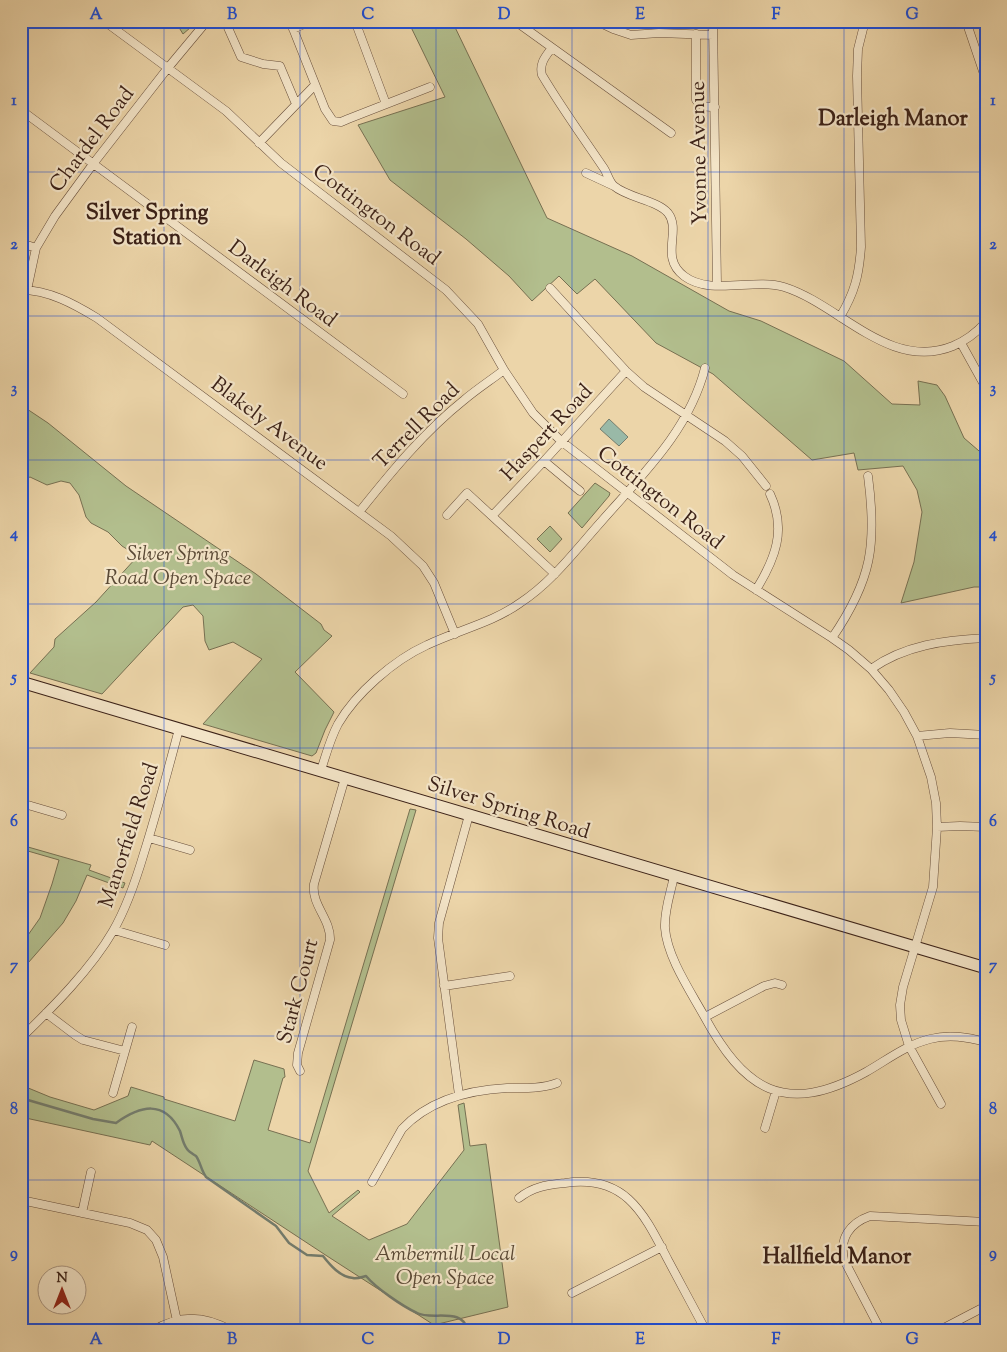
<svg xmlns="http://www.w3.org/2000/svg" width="1007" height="1352" font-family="'Sorts Mill Goudy',serif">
  <rect width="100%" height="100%" fill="#ecd5a9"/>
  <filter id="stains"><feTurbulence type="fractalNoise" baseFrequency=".004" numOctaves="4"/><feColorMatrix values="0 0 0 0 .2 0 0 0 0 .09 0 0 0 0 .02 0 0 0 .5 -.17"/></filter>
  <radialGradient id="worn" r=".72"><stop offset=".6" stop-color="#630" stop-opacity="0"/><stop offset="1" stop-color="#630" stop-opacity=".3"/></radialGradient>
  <path fill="#b2be8d" stroke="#777052" d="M 175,21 L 198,21 L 183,34 Z
    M 408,21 L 452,21 L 547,218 L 632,256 L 729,311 L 761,321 L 844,361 L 892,404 L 920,405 L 918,381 L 937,385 L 945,396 L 964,438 L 986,457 L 986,587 L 974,587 L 901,603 L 914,562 L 922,512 L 917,490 L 903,466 L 858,470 L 854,453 L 812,460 L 713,374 L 656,343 L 595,279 L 577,294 L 559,276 L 532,301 L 509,276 L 466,239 L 390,180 L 358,125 L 445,97 Z
    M 21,405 L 48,423 L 126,486 L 256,574 L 321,624 L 324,630 L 332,636 L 295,672 L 334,712 L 325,730 L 316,753 L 312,756 L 203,724 L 262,659 L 233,642 L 209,650 L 205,641 L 203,616 L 193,605 L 183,607 L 102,694 L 30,673 L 54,647 L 55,639 L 96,602 L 136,558 L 133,553 L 122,546 L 108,532 L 91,523 L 86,517 L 79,495 L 70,483 L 61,481 L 47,485 L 30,477 L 21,481 Z
    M 595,483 L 610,493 L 609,496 L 582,528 L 568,513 Z
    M 550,526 L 562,539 L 550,552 L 537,539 Z
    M 410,809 L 416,810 L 308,1171 L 329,1213 L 358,1190 L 360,1192 L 332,1216 L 369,1240 L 407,1224 L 464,1150 L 458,1105 L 464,1103 L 470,1146 L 486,1144 L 508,1307 L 434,1325 L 327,1256 L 152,1141 L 150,1145 L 21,1117 L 21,1085 L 50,1097 L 94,1110 L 128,1096 L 131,1087 L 164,1097 L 164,1099 L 235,1121 L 254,1060 L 284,1069 L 285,1077 L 283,1078 L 268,1130 L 310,1143 Z
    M 21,845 L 91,865 L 89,870 L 125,883 L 123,888 L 87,875 L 76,901 L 63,923 L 21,971 L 21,945 L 40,918 L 52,884 L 59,860 L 21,849 Z"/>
  <path fill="#99b9a7" stroke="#747d6e" d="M 609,419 L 628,437 L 619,446 L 600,429 Z"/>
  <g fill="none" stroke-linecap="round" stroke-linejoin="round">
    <path stroke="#747d6e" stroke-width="2.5" d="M 21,1098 L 93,1119 L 116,1123 C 140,1106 164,1099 180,1131 C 182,1137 183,1144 187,1149 C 189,1152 193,1154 196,1156 C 200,1161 201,1170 206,1177 L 276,1226 L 289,1243 L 307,1255 L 323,1256 C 330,1265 340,1277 353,1278 C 357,1279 362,1277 366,1276 C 376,1288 402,1306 417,1313 C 432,1321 463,1306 468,1331"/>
    <defs>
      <path id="minor" d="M 104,21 L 226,111 L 281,163 L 446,290 L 478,324 L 504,370 L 533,413 L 561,441 L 733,575 L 832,638 L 849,650 L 871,669 L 889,690 L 904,712 L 917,736 L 931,777 L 936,803 L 937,827 L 933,887 L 903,987 L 900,1005 L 901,1020 L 909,1046 L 941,1104
        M 225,21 L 241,57 L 263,64 L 280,66 L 296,104
        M 290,21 L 325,109 L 333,121 L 341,122 L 348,119 L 430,87
        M 355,21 L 386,104
        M 515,21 L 671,133
        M 596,21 L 613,29 L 631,35 L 659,33 L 713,35
        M 713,21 L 717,285
        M 905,21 L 921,24 L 941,21
        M 966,21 L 986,80
        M 293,29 L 311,21
        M 696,34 L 696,100 C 701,107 706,107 715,107
        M 551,49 C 545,57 539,64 542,75 C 561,107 582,136 603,167 C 607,172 609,182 614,186 C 628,198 657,200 668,213 C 682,231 659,257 684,276 C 710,296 753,278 784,287 C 839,304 890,372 953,346 C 965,341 977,332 986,322
        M 21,110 L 403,394
        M 259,143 L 315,85
        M 586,173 L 614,186
        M 21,243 L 36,248
        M 550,288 L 626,371 L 644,387 L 725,441 L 742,456 L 766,486
        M 21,290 C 49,290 74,304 97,318 L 391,536 L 423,566 L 434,583 L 455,634
        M 27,290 L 36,248 L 55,216 L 93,164 L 167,69 L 207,21
        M 840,317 C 855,292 859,275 861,247 L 857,76 L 858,49 L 865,21
        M 961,343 L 986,388
        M 544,461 L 580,491
        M 360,511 C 392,471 424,432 464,400 C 477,389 491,380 504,370
        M 447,515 L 467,493 L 555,574
        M 492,516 L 544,461 L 626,371
        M 756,590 C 775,559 787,530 770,494
        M 832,638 C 872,580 877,544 868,476
        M 871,669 C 905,645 945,640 986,638
        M 917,736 L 950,733 L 986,735
        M 321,770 C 326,755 330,739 338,724 C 356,693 394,660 427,645 C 458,630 492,623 520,603 C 552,582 575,551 600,523 C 641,476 689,431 705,368
        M 21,803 L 62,815
        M 21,816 L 25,804
        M 937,827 L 960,826 L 986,827
        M 149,838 L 190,850
        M 674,876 C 671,892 664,910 665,928 C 667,956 689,989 703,1014 C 744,1090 784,1117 866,1072 C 887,1060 906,1045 930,1039 C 949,1034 967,1037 986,1042
        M 114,930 L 165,945
        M 444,986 L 510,976
        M 46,1013 L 75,1035 L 83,1040 L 125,1051
        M 705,1017 L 764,986 L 775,983 L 782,985
        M 21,1038 C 53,1007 91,969 113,931 C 127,907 136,880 144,853 C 157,812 168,770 179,729
        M 300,1071 L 297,1065 L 298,1053 L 330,940 C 331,919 311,905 314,884 L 345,778
        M 113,1093 L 132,1027
        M 459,1095 L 438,938 L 439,923 L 469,815
        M 765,1128 L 776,1091
        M 372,1182 L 402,1129 C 430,1099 469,1090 507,1088 C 524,1088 541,1089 557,1083
        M 519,1198 C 534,1186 548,1185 565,1183 C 626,1174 644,1214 668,1260 C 681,1284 693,1307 706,1331
        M 21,1200 L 130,1223 L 147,1230 L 156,1240 L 163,1257 L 177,1321
        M 82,1213 L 91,1172
        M 572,1293 L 662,1247
        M 153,1331 C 179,1314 206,1316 232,1331
        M 881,1331 L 844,1260 C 839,1238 850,1223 870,1216 L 986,1222
        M 938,1331 L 986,1306"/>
      <path id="secondary" d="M 21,682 L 986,968"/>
    </defs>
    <use href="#minor" stroke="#684f3c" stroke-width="9"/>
    <use href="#secondary" stroke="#3c2218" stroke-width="13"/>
    <use href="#minor" stroke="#f3e4c7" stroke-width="8"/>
    <use href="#secondary" stroke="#f3e4c7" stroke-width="11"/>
  </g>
  <path fill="none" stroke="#1d4ed8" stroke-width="1" stroke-opacity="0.55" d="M 164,21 L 164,1331M 300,21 L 300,1331M 436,21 L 436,1331M 572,21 L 572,1331M 708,21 L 708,1331M 844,21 L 844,1331M 21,172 L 986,172M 21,316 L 986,316M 21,460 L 986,460M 21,604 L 986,604M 21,748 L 986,748M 21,892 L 986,892M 21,1036 L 986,1036M 21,1180 L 986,1180"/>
  <g text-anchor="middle" stroke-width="4.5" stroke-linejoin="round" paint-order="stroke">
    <g font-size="21" fill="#3c2218" stroke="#f3e4c7">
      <text transform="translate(91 139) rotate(-53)" y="7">Chardel Road</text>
      <text transform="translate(698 153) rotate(-91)" y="7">Yvonne Avenue</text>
      <text transform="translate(377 214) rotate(37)" y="7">Cottington Road</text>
      <text transform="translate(283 283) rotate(37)" y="7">Darleigh Road</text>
      <text transform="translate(270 423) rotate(37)" y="7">Blakely Avenue</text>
      <text transform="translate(416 425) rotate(-45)" y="7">Terrell Road</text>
      <text transform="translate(546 432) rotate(-47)" y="7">Haspert Road</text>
      <text transform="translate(661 497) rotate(38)" y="7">Cottington Road</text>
      <text transform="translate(509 807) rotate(17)" y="7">Silver Spring Road</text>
      <text transform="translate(128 835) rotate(-72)" y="7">Manorfield Road</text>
      <text transform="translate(297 991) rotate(-75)" y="7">Stark Court</text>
    </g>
    <g font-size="21" font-style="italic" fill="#5a4935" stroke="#f3e4c7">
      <text x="178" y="560">Silver Spring<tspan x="178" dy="24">Road Open Space</tspan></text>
      <text x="445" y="1260">Ambermill Local<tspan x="445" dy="24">Open Space</tspan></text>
    </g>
    <g font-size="22" font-weight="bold" fill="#3c2218" stroke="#f3e4c7">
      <text x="893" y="125">Darleigh Manor</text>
      <text x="147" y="219">Silver Spring<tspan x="147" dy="25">Station</tspan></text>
      <text x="837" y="1263">Hallfield Manor</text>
    </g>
  </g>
  <rect width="1007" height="1352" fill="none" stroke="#ecd5a9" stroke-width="55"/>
  <g transform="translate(62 1290)"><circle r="24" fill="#f3e4c7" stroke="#aa9681"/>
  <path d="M0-4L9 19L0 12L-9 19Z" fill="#8f2418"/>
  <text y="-8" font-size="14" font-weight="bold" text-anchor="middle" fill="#3c2218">N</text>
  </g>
  <rect x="28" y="28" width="952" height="1296" fill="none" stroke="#1d4ed8" stroke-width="2"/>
  <g font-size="16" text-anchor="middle" font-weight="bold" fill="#1d4ed8">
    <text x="96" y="19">A</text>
    <text x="232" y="19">B</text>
    <text x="368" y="19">C</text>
    <text x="504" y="19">D</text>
    <text x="640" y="19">E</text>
    <text x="776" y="19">F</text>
    <text x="912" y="19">G</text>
    <text x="14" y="105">1</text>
    <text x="993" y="105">1</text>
    <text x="14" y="249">2</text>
    <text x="993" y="249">2</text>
    <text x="14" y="393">3</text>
    <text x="993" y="393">3</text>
    <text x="14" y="538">4</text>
    <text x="993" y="538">4</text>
    <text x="14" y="682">5</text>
    <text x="993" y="682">5</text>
    <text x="14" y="826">6</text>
    <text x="993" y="826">6</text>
    <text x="14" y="970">7</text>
    <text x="993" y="970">7</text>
    <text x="14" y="1114">8</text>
    <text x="993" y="1114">8</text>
    <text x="14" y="1258">9</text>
    <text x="993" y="1258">9</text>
    <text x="96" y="1344">A</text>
    <text x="232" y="1344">B</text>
    <text x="368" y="1344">C</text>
    <text x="504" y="1344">D</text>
    <text x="640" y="1344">E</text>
    <text x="776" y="1344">F</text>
    <text x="912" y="1344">G</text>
  </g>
  <rect width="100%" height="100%" filter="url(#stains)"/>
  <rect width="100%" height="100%" fill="url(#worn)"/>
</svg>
